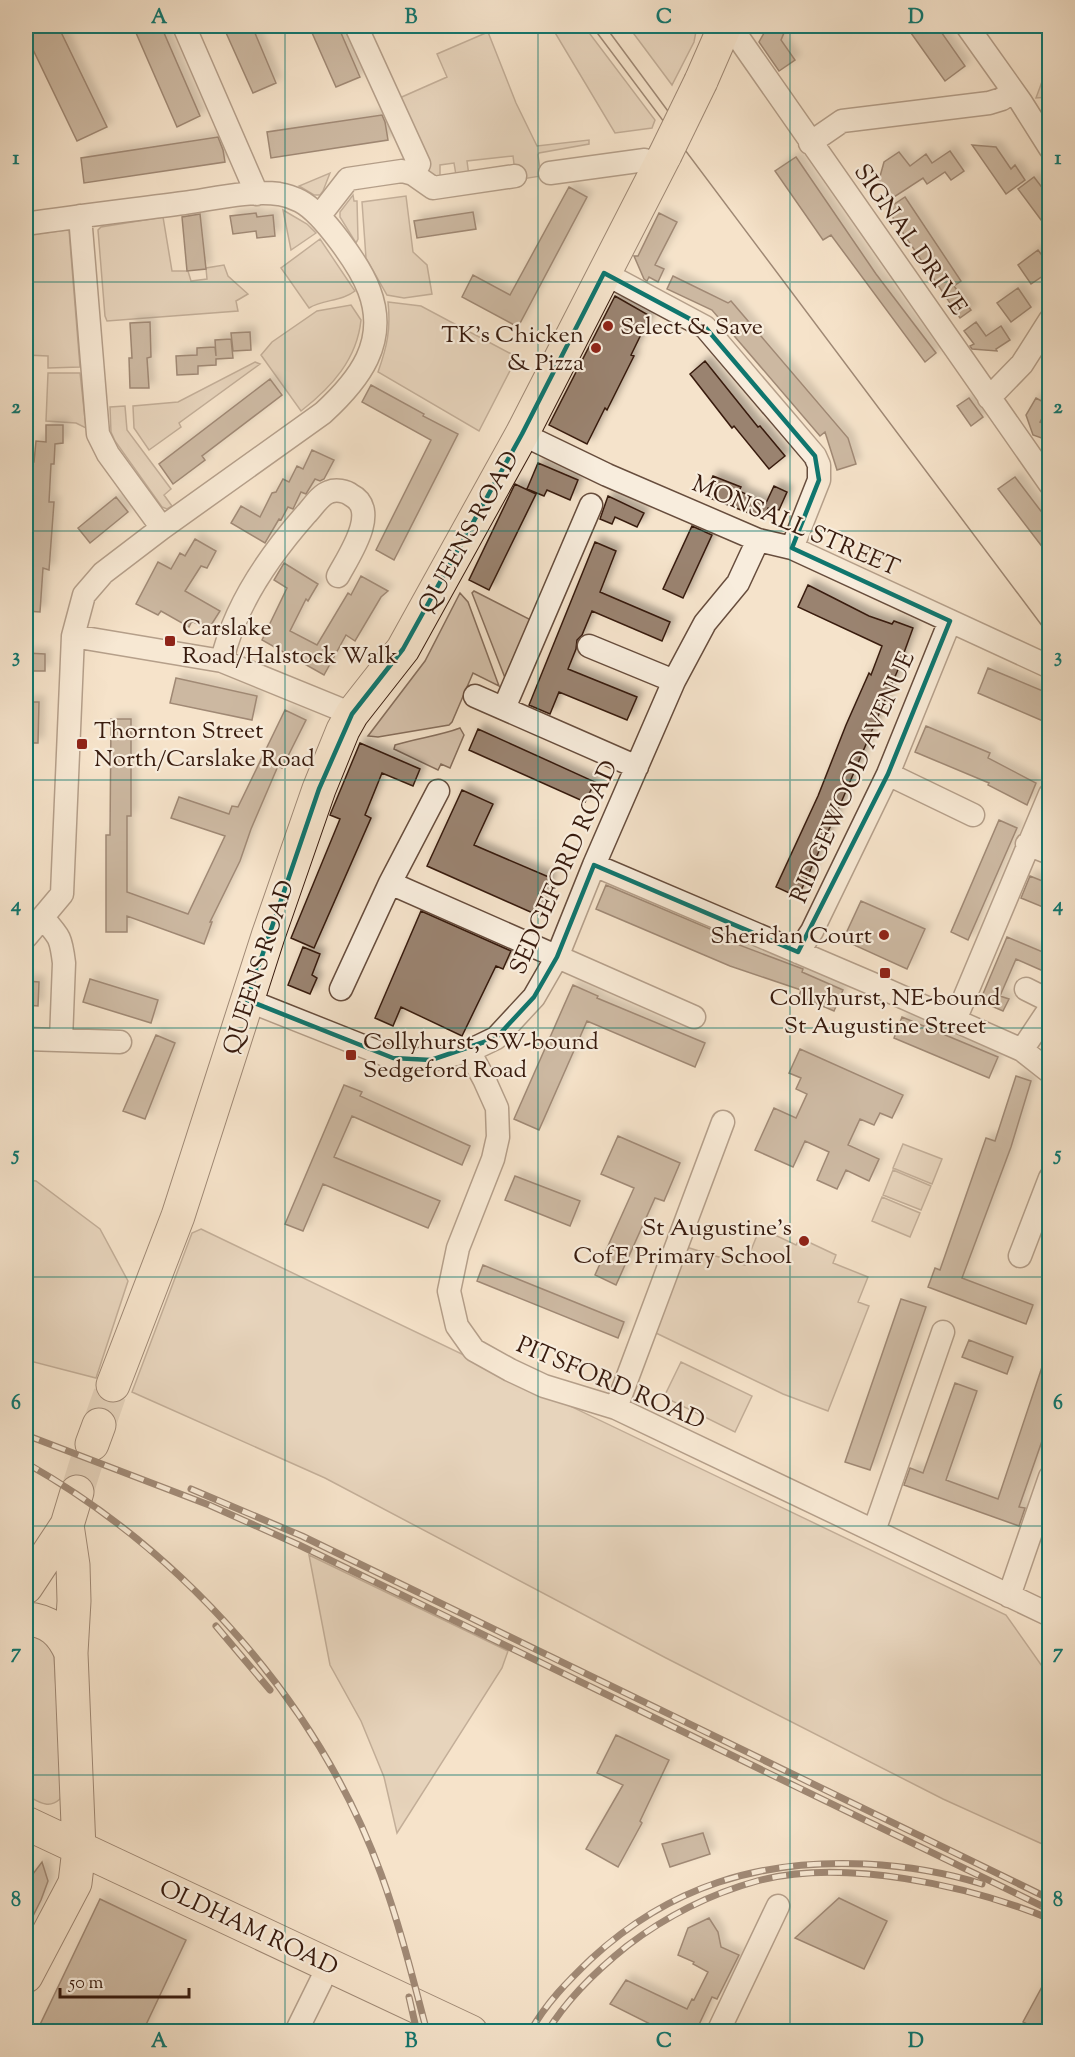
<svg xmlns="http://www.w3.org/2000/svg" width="1075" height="2057" font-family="'Sorts Mill Goudy',serif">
  <defs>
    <filter id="shadow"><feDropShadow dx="5.5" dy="-5.5" stdDeviation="3" flood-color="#0004"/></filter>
  </defs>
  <rect width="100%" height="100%" fill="#f5e3cb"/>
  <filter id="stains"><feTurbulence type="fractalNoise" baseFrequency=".00333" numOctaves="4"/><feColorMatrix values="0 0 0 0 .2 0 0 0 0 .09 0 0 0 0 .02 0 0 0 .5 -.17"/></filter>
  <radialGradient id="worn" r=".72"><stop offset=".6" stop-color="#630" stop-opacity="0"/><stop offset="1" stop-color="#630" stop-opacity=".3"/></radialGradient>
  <path fill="#d5c1ab" stroke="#866e5c" stroke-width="1.5" d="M 551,26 L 584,26 L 655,120 L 652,128 L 615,133 Z
    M 628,26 L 697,26 L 694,42 L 672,85 Z
    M 1038,26 L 1049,26 L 1049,97 L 1036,98 C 1047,67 1055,57 1038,26 Z
    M 488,32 L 516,103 L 537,146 L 589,140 L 589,144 L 539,153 L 538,155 L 541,176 L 516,180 L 513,156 L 467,161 L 469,176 L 456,175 L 454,163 L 440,165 L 440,177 L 428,178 L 395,100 L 447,77 L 437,54 Z
    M 330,173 L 323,191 L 320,195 L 314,195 L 299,186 Z
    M 353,195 L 354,201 L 357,201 L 358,239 L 356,243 L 340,217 L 340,212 Z
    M 406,196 L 413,252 L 427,265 L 432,294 L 404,298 L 387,295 L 366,258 L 362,202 Z
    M 283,210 L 307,224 L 316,233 L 291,250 Z
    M 163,217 L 172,271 L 188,271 L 191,281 L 207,279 L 206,268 L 224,265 L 228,276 L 248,294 L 236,301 L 238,311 L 107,321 L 105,316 L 98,230 L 101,227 Z
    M 69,230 L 80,367 L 48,368 L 48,356 L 26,355 L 26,235 Z
    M 320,239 L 355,291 C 341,302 323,299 309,308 L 281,268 Z
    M 388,302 L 421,306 L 517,357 L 479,431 L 378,372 C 387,347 391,329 388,302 Z
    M 351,305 L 361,320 C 357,359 332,387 301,411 L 261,355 L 272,342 L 317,311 Z
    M 255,362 L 260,364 L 179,423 L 181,427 L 149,450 L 134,428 L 133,406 L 178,402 Z
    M 48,373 L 80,373 L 86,428 L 76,423 L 46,421 Z
    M 125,406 L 127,430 L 171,489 L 164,495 L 172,506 L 167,509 L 162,507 L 115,441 L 111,432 L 110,407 Z
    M 474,591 L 533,621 L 507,683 L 472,593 Z
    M 460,593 L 468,602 L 499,686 L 473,673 L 452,722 L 449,725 L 378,737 L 368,736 L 425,661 Z
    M 460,728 L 464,735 L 450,768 L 441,764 L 438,770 L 394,749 L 395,745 C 417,738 439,736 460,728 Z
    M 903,1144 L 942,1159 L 932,1184 L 893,1168 Z
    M 893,1170 L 931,1186 L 921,1210 L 883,1195 Z
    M 26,1180 L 36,1181 L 100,1229 L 128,1281 L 96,1378 L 26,1360 Z
    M 882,1197 L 920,1213 L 910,1237 L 872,1221 Z
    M 760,1228 L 796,1245 L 800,1238 L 836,1255 L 833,1263 L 868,1277 L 858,1302 L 869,1306 L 828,1411 L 783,1394 L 656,1333 L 686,1247 L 745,1265 Z
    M 201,1229 L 1006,1615 L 1049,1676 L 1049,1847 L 943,1799 L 666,1658 L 325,1478 L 132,1392 L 192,1233 Z
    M 681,1362 L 752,1396 L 735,1432 L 664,1397 Z
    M 309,1555 L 508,1651 L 502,1668 L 397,1833 L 384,1777 L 361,1721 L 330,1665 Z
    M 26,1634 L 45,1639 L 54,1656 L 62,1788 L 60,1799 C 48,1810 38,1801 26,1795 Z"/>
  <path fill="#9a8370" stroke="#381b0e" stroke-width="1.5" filter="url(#shadow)" d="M 45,26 L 58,26 L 107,127 L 77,141 L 26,35 Z
    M 133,26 L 161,26 L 200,116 L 177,127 Z
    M 223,26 L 252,26 L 276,83 L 253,93 Z
    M 309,26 L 338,26 L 360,77 L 336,87 Z
    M 768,26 L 787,26 L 781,40 L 795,60 L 779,71 L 759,42 Z
    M 906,26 L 937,26 L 965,66 L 945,81 Z
    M 382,115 L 385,122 L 388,140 L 271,158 L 267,132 Z
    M 218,137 L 223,150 L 225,162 L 84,183 L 81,158 Z
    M 972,145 L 996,147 L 1011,169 L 1015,165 L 1025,180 L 1006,194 Z
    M 950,151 L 964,171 L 951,180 L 945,172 L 927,184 L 923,178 L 891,199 L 879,180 L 884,162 L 899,152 L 910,166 L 926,154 L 932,163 Z
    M 796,157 L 876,274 L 936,353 L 925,362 L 831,235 L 823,240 L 775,171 Z
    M 1034,177 L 1050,198 L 1050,232 L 1018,189 Z
    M 569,187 L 587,197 L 518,327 L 462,297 L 473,275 L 510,295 Z
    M 905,197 L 961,281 L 954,286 L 971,310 L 960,318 L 887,209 Z
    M 473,212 L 476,229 L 417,238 L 414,221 Z
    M 256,213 L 257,217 L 273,215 L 275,236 L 257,238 L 256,231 L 233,234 L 230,216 Z
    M 659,213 L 677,222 L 655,265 L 664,269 L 658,282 L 649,277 L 647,281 L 644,279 L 634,256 L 638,256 Z
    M 200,214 L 206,269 L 187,271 L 182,217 Z
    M 1038,250 L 1050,266 L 1050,271 L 1031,284 L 1018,265 Z
    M 673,276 L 728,303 L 731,301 L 848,438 L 856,464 L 837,470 L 825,432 L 820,436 L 712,310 L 667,289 Z
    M 1018,288 L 1031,307 L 1011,322 L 997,303 Z
    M 615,296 L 650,316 L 631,355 L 634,356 L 607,410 L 605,408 L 587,444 L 549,425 Z
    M 150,322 L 151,357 L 147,358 L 149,388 L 130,388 L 129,358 L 132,358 L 130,323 Z
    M 976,322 L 986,336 L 1001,326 L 1010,340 L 996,349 L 997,351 L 972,349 L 970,346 L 974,344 L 964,331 Z
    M 250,332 L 251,350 L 233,351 L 231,333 Z
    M 231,339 L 233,358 L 216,359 L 216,365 L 198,366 L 198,374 L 177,375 L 176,356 L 197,355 L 197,348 L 215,347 L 216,356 L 215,340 Z
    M 705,361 L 758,427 L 760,426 L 785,456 L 769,469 L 734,426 L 732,428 L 690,374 Z
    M 270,379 L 282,395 L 202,456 L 205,460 L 173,484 L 159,464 Z
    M 371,385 L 424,414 L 423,416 L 458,434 L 394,560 L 376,550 L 431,440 L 362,402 Z
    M 969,398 L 983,417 L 971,426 L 957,406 Z
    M 1036,398 L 1049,405 L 1040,422 L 1050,426 L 1050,441 L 1033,435 L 1026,415 Z
    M 46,425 L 63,425 L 63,443 L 55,444 L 54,464 L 51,464 L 49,502 L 54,502 L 49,570 L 43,568 L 40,612 L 26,611 L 26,563 L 28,564 L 33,486 L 28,485 L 30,462 L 34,462 L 36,441 L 46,442 Z
    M 312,450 L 334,460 L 324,479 L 320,481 L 315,479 L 306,494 L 301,492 L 293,509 L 288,507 L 281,520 L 279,519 L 265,543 L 231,523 L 241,506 L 260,517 L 272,493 L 276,492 L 283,479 L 289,482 L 297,466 L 303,469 Z
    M 538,463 L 578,480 L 570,500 L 547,490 L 544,496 L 527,489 Z
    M 713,476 L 741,487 L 739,491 L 766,503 L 774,486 L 787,492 L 779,510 L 768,508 L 764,519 L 705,496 Z
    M 1015,477 L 1050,523 L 1050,557 L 998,489 Z
    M 515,484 L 536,494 L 489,590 L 469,580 Z
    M 608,496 L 644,513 L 637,527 L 615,517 L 612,524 L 600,519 Z
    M 116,497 L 128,512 L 90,543 L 78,528 Z
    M 692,526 L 712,535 L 683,598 L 663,589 Z
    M 195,539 L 216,551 L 207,568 L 201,566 L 185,591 L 220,611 L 208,630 L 192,621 L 189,627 L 161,611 L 158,615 L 136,604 L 158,562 L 171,569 L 180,553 L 185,556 Z
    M 595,542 L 616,551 L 600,592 L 670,622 L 662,641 L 592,611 L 582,635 L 577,640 L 576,649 L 568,669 L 637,697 L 627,720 L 559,692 L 550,714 L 529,705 Z
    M 284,563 L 318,584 L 308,601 L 306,599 L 290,631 L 317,645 L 348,593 L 351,595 L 361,576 L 388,591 L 381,597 L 355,641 L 346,635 L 324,675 L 262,640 L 287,588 L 274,580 Z
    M 808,585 L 869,616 L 892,624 L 894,621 L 913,628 L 897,672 L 837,812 L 798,897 L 776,887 L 818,796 L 846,725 L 869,673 L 871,675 L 882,646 L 798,607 Z
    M 26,653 L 45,654 L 45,671 L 26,671 Z
    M 988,668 L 1050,694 L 1050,724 L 978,693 Z
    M 176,678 L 257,696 L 252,720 L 170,703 Z
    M 26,702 L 39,702 L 38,743 L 26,743 Z
    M 285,710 L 306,720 L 282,768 L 278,766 L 251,829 L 240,861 L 210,922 L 212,922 L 204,944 L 127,916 L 127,932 L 106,932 L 106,835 L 110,835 L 111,719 L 131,719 L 131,816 L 127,816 L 127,892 L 188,914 L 225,836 L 171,818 L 179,797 L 229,814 L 232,806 L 238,807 Z
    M 926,726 L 990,753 L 988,758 L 1036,783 L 1027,805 L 988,785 L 989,783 L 915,752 Z
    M 478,729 L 595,782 L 585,802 L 469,750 Z
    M 360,743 L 420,769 L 413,786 L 382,773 L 365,815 L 371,818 L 314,948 L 291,938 L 340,819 L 330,815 Z
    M 462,790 L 493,804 L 474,845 L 551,878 L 535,914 L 427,866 Z
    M 999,820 L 1017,828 L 968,940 L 951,932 Z
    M 1030,876 L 1050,884 L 1050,910 L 1021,898 Z
    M 606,885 L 741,942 L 739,945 L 803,969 L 802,972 L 843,990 L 834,1011 L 799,996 L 801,990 L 730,966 L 596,909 Z
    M 861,901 L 925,929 L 907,969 L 843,940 Z
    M 421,911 L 511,951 L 503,969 L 496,966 L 462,1036 L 401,1007 L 393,1026 L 375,1018 Z
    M 1007,937 L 1050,955 L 1050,974 L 1016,959 L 1000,996 L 1009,999 L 1003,1011 L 980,1001 Z
    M 303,947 L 320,954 L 312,975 L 317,978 L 310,994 L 288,985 Z
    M 90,979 L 158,1000 L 151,1023 L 83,1002 Z
    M 26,981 L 39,982 L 38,1006 L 26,1005 Z
    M 573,985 L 598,996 L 597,998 L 705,1043 L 695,1067 L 587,1021 L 539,1130 L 514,1119 Z
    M 902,1017 L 998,1057 L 989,1078 L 894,1038 Z
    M 156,1035 L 175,1043 L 145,1119 L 123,1111 Z
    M 800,1049 L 903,1095 L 892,1118 L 880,1113 L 874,1125 L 860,1119 L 848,1145 L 879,1159 L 869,1181 L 846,1170 L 837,1189 L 817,1180 L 829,1152 L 805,1141 L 793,1167 L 755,1150 L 774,1108 L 796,1118 L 807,1094 L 796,1089 L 801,1078 L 789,1073 Z
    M 1016,1076 L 1031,1081 L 1011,1147 L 962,1278 L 1033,1305 L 1026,1324 L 928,1287 L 935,1268 L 940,1270 L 986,1138 L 995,1141 Z
    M 344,1085 L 362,1092 L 360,1096 L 470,1146 L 462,1165 L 352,1116 L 334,1157 L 440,1201 L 428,1228 L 323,1184 L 303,1231 L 285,1224 Z
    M 618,1136 L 680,1163 L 664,1201 L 655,1198 L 616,1285 L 595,1275 L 634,1188 L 601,1174 Z
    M 515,1176 L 580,1201 L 570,1226 L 505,1200 Z
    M 483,1265 L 624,1322 L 618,1338 L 477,1281 Z
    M 901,1299 L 926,1307 L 870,1470 L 845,1462 Z
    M 969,1340 L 1013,1357 L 1007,1374 L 962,1357 Z
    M 1047,1352 L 1050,1353 L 1050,1418 L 1019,1507 L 1025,1508 L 1019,1526 L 904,1485 L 910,1468 L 923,1473 L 955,1383 L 977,1391 L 946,1480 L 998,1499 Z
    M 616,1735 L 669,1760 L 640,1821 L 642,1823 L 618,1867 L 586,1849 L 623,1785 L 597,1773 Z
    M 703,1833 L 710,1854 L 670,1867 L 662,1844 Z
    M 42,1862 L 48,1881 L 41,1900 L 26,1930 L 26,1883 Z
    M 839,1898 L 887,1921 L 864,1969 L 795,1938 Z
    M 100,1899 L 186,1940 L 143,2031 L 37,2031 Z
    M 709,1918 L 718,1932 L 721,1947 L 739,1955 L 717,1999 L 712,1997 L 696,2031 L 664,2031 L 610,2004 L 626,1980 L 687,2009 L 692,1999 L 694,2000 L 708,1972 L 693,1964 L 694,1962 L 678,1955 L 688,1928 Z
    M 1050,1972 L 1050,2031 L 1041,2031 L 1023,2022 Z"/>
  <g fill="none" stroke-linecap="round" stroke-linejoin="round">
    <path stroke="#cfbba5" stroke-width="33" stroke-dasharray="33 16" stroke-linecap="butt" d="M 99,1425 L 113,1385
      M 77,1492 L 92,1444"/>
    <defs>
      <path id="minor" d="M 184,26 L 257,194
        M 356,26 L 419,164 L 413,174
        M 967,26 L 1021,102 L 1050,148
        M 723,31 L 740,40 L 1050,484
        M 810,143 L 842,121 L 989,103 L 1002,99 L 1013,91
        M 550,173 L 645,160 L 658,168
        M 320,215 L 348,179 L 402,171 L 413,174 L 433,188 L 515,176
        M 80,216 L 98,434 L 108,454 L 162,528
        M 26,224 C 78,216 131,210 184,203 C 213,199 250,190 279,194 C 285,195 294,198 300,201 C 323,213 360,266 369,290 C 389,342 359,380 323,413 L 162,528 L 103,573 L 84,595 L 73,636 L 62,894 L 26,937
        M 604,273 L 705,327 L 815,456 L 819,465 L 819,480 L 792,548
        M 989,398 L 1022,364 L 1050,320
        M 522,434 L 607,475 L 758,540 L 792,548 L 1050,667
        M 73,636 L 222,661 L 352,714
        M 589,646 L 674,681
        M 222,661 C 234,606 269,556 306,514 C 312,508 320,495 329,492 C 336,489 346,491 351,495 C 381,510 348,557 338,576
        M 475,696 L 637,767
        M 504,708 L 591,505
        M 888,774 L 973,815
        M 1027,844 L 1050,853
        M 594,865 L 873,984 L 1022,1050 L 1050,1072
        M 390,883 L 438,791
        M 43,918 C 60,937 61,938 64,963 L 61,1040
        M 798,952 L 812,931 L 888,774 L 950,621
        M 341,989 L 390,883 L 694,1017
        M 1026,989 L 1050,1001
        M 247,1000 L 393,1058 L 431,1060 L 469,1051 L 496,1038 L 534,997 L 557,957 L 594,865 L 674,681 L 705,623 L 738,583 L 758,540
        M 955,1020 L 1050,794
        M 26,1039 L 120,1042
        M 1022,1050 L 1050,1008
        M 469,1051 L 484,1079 L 497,1108 L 498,1137 L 493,1159 L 458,1248 L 449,1291 L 457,1326 L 474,1350 L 510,1370 L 544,1386 L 616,1408 L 1050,1615
        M 1020,1256 L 1050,1178
        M 616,1408 L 723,1122
        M 874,1531 L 943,1332
        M 1009,1596 L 1050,1477
        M 296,2032 L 329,1965
        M 718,2032 L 778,1906"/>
      <path id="highway" d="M 701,81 L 725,26
        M 113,1385 L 178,1216 L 268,936 L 319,789 L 343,730 L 352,714 L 403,649 L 522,434 L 665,155
        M 92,1444 L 99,1425
        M 26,1587 L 67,1525 L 77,1492
        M 26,1619 C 49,1620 62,1632 71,1653
        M 26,1823 L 471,2032
        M 26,1976 L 75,1883 L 79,1849 L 71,1653 L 74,1601 L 73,1565 L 67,1525"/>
    </defs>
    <use href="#minor" stroke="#674d3d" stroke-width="25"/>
    <use href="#highway" stroke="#381b0e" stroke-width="35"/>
    <use href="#minor" stroke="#f8eddd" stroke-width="22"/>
    <use href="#highway" stroke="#f5e3cb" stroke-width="33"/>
    <path stroke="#381b0e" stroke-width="1.5" d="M 592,26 L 1049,635
      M 605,26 L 676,122"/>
    <defs>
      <path id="rail" d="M 26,1435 L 209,1505 L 299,1545 L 1050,1910
        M 26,1463 C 183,1552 319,1703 381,1874 C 400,1926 413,1979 427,2032
        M 191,1489 L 302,1536 L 1050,1899
        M 216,1626 L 270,1690
        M 409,1997 L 417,2032
        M 530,2032 C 546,2003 568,1981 591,1959 C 670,1886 760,1859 866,1864 C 905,1866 944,1872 982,1884
        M 547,2032 C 567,1999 597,1970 627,1946 C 665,1917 710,1894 757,1881 C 843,1858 968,1885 1050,1919"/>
    </defs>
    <use href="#rail" stroke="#381b0e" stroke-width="7"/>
    <use href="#rail" stroke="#f8eddd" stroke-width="4.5" stroke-dasharray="14" stroke-linecap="butt"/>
    <defs>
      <path id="highway-bridge" d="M 665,155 L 701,81"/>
    </defs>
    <use href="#highway-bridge" stroke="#381b0e" stroke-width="35" stroke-linecap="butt"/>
    <use href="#highway-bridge" stroke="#f5e3cb" stroke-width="33"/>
  </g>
  <path d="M0 0H1075V2057H0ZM 604,273 L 705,327 L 815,456 L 819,480 L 792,548 L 950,621 L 888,774 L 798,952 L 594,865 L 557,957 L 534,997 L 496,1038 L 431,1060 L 393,1058 L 247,1000 L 319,789 L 352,714 L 403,649 L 522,434 Z" fill="#f5e3cb" fill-opacity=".55" fill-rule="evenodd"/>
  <path fill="none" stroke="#0f766e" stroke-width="4.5" stroke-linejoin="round" d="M 604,273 L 705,327 L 815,456 L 819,480 L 792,548 L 950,621 L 888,774 L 798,952 L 594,865 L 557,957 L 534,997 L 496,1038 L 431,1060 L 393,1058 L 247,1000 L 319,789 L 352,714 L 403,649 L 522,434 Z"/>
  <path fill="none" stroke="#0f766e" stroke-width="1.5" stroke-opacity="0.55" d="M 285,26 L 285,2032M 538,26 L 538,2032M 790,26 L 790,2032M 26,282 L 1050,282M 26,531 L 1050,531M 26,780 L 1050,780M 26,1028 L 1050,1028M 26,1277 L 1050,1277M 26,1526 L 1050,1526M 26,1775 L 1050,1775"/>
  <g fill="#8f2418" stroke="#f8eddd" stroke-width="2">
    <circle cx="608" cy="326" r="6"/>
    <circle cx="596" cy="348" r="6"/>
    <rect x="164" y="635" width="12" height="12" rx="3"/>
    <rect x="76" y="738" width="12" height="12" rx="3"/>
    <circle cx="884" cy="935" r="6"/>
    <rect x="879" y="967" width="12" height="12" rx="3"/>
    <rect x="345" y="1049" width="12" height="12" rx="3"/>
    <circle cx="804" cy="1241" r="6"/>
  </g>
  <g text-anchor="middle" stroke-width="4.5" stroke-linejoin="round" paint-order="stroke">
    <g font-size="24" fill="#381b0e" stroke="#f8eddd">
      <text transform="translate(911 239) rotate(55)" y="8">SIGNAL DRIVE</text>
      <text transform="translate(796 525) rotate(23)" y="8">MONSALL STREET</text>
      <text transform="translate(468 532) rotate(-61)" y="8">QUEENS ROAD</text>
      <text transform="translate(852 777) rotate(-66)" y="8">RIDGEWOOD AVENUE</text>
      <text transform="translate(563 867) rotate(-66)" y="8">SEDGEFORD ROAD</text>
      <text transform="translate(258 967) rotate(-72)" y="8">QUEENS ROAD</text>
      <text transform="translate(611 1382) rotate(23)" y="8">PITSFORD ROAD</text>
      <text transform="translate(249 1927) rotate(25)" y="8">OLDHAM ROAD</text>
    </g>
    <g font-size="24" fill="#381b0e" stroke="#f8eddd" text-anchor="start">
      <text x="620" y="334">Select &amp; Save</text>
      <text x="584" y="342" text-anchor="end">TK's Chicken<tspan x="584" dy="28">&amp; Pizza</tspan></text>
      <text x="182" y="635">Carslake<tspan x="182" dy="28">Road/Halstock Walk</tspan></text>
      <text x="94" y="738">Thornton Street<tspan x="94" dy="28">North/Carslake Road</tspan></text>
      <text x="872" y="943" text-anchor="end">Sheridan Court</text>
      <text x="885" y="1005" text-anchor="middle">Collyhurst, NE-bound<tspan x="885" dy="28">St Augustine Street</tspan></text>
      <text x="363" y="1049">Collyhurst, SW-bound<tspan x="363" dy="28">Sedgeford Road</tspan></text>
      <text x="792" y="1235" text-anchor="end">St Augustine's<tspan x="792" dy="28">CofE Primary School</tspan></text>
    </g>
  </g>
  <rect width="1075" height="2057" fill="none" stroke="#f5e3cb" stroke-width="66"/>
  <path d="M60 1988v9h129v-9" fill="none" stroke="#381b0e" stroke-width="3"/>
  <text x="69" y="1988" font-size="18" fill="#381b0e" stroke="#f8eddd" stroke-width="4.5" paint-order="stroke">50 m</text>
  <rect x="33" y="33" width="1009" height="1991" fill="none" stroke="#0f766e" stroke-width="2"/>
  <g font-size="20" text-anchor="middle" font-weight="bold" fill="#0f766e">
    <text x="159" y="23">A</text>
    <text x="411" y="23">B</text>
    <text x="664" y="23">C</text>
    <text x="916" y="23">D</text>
    <text x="16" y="164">1</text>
    <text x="1058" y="164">1</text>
    <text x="16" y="413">2</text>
    <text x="1058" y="413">2</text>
    <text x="16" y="662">3</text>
    <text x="1058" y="662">3</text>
    <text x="16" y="911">4</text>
    <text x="1058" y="911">4</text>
    <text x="16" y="1160">5</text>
    <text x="1058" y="1160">5</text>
    <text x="16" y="1409">6</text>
    <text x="1058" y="1409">6</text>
    <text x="16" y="1658">7</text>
    <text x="1058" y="1658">7</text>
    <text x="16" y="1906">8</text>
    <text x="1058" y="1906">8</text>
    <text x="159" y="2047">A</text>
    <text x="411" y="2047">B</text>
    <text x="664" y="2047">C</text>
    <text x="916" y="2047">D</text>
  </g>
  <rect width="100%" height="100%" filter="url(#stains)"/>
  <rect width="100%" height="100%" fill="url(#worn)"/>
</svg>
